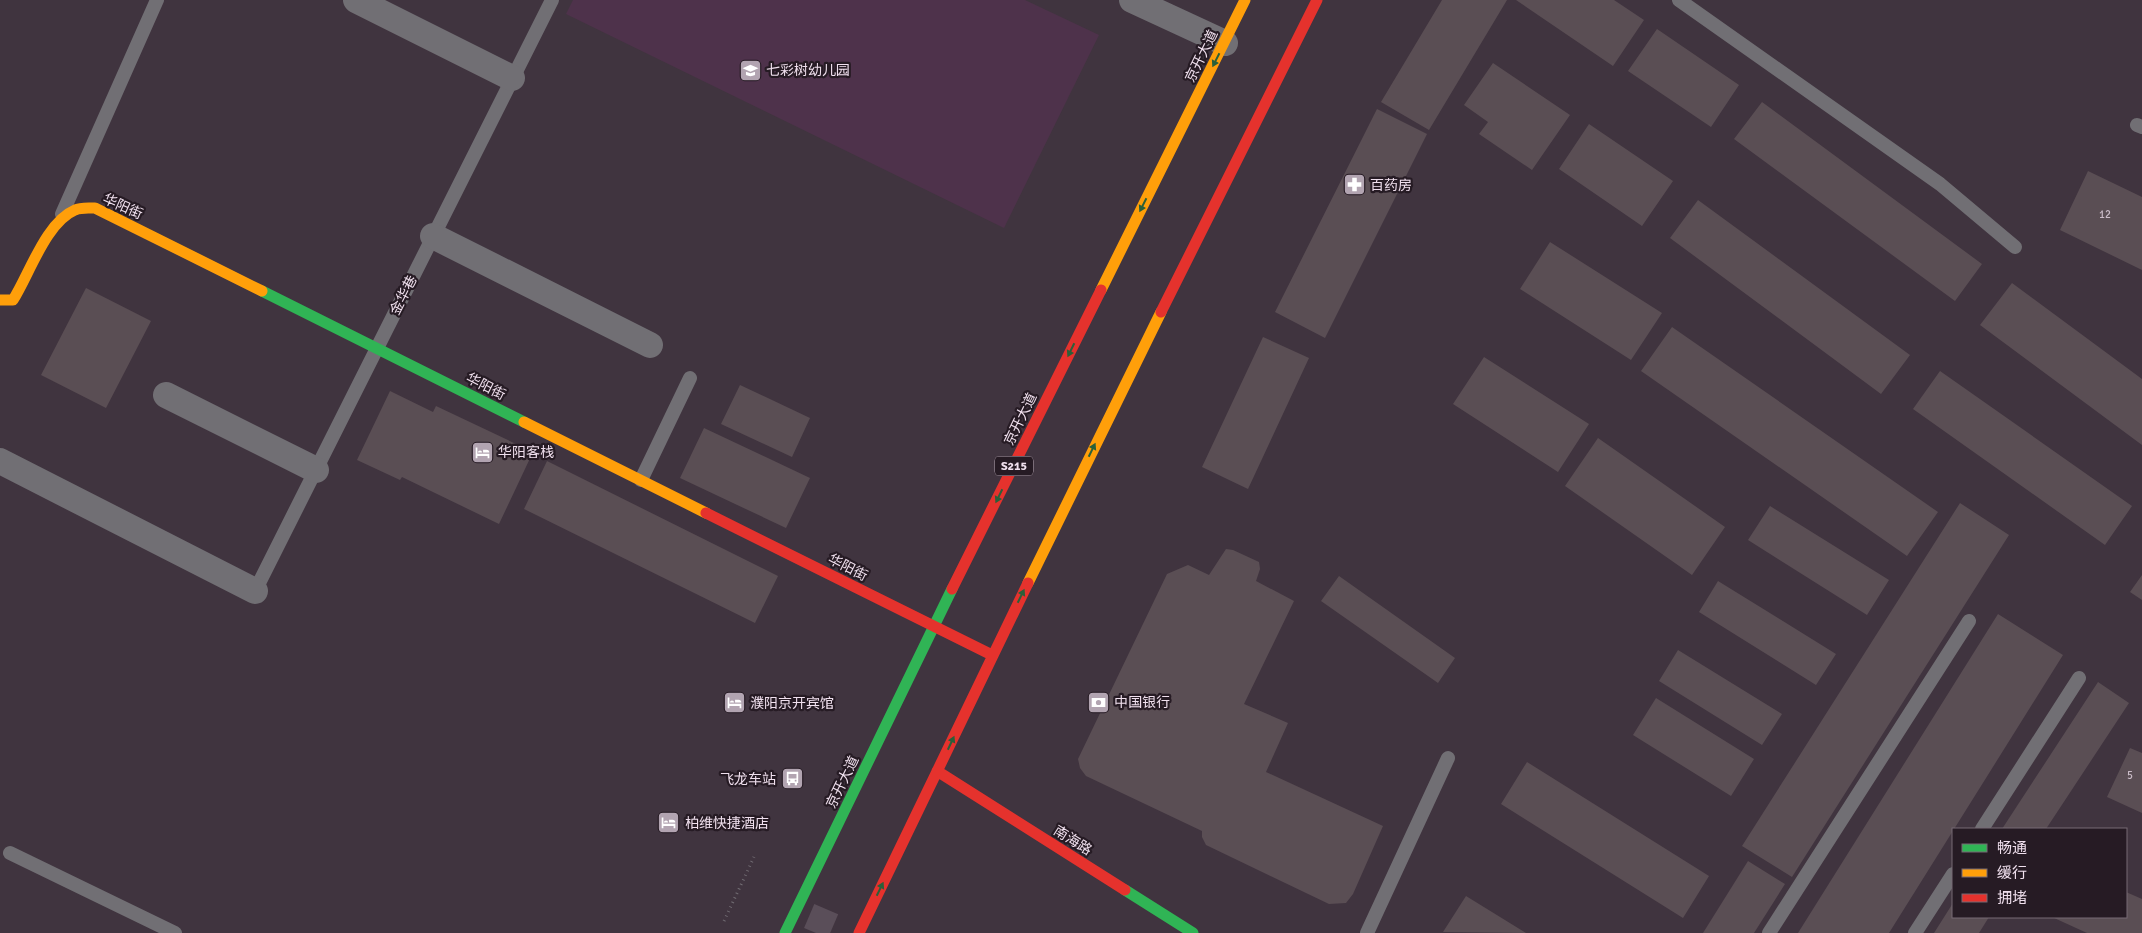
<svg xmlns="http://www.w3.org/2000/svg" width="2142" height="933" font-family="Signika,'Noto Sans SC',sans-serif">
  <rect width="100%" height="100%" fill="#40343f"/>
  <path fill="#4e324b" d="M 573,0 L 1025,0 L 1099,35 L 1004,228 L 566,14 Z"/>
  <path fill="#5a4e54" d="M 1442,0 L 1507,0 L 1429,130 L 1381,102 Z
    M 1516,0 L 1614,0 L 1644,20 L 1613,66 Z
    M 1657,29 L 1739,85 L 1711,127 L 1628,71 Z
    M 1493,63 L 1570,115 L 1532,170 L 1479,134 L 1488,122 L 1464,105 Z
    M 1762,102 L 1982,264 L 1955,301 L 1734,139 Z
    M 1377,109 L 1427,134 L 1325,338 L 1275,312 Z
    M 1589,124 L 1673,181 L 1642,226 L 1559,169 Z
    M 2088,171 L 2142,197 L 2142,270 L 2060,230 Z
    M 1698,200 L 1910,355 L 1881,394 L 1670,238 Z
    M 1550,242 L 1662,313 L 1631,360 L 1520,289 Z
    M 2012,283 L 2142,379 L 2142,445 L 1980,325 Z
    M 86,288 L 151,321 L 106,408 L 41,375 Z
    M 1672,327 L 1938,512 L 1907,556 L 1641,371 Z
    M 1263,337 L 1309,358 L 1248,489 L 1202,467 Z
    M 1484,357 L 1589,424 L 1558,472 L 1453,404 Z
    M 1940,371 L 2132,506 L 2105,545 L 1913,409 Z
    M 740,385 L 810,418 L 792,457 L 721,424 Z
    M 390,391 L 433,412 L 436,406 L 533,452 L 499,524 L 402,477 L 400,480 L 357,460 Z
    M 704,428 L 810,478 L 786,528 L 680,478 Z
    M 1598,438 L 1725,527 L 1692,575 L 1565,486 Z
    M 547,461 L 778,576 L 755,623 L 524,509 Z
    M 1960,503 L 2009,535 L 1792,877 L 1742,846 Z
    M 1770,506 L 1889,580 L 1867,615 L 1748,540 Z
    M 1226,549 L 1233,550 L 1259,562 L 1260,569 L 1256,581 L 1294,601 L 1244,704 L 1288,723 L 1266,772 L 1383,826 L 1353,894 L 1346,903 L 1329,904 L 1206,845 L 1202,837 L 1202,831 L 1086,776 L 1080,768 L 1078,759 L 1167,574 L 1188,565 L 1209,575 Z
    M 2142,575 L 2142,600 L 2130,592 Z
    M 1339,576 L 1455,658 L 1438,683 L 1321,601 Z
    M 1718,581 L 1836,654 L 1816,685 L 1699,612 Z
    M 1998,614 L 2063,655 L 1889,933 L 1798,933 Z
    M 1678,650 L 1782,714 L 1762,745 L 1659,681 Z
    M 2098,682 L 2129,703 L 2046,829 L 2002,829 Z
    M 1656,698 L 1754,759 L 1731,796 L 1633,735 Z
    M 2130,748 L 2142,753 L 2142,813 L 2107,797 Z
    M 1527,762 L 1709,876 L 1683,918 L 1501,804 Z
    M 1748,861 L 1785,884 L 1754,933 L 1703,933 Z
    M 2126,892 L 2142,899 L 2142,933 L 2087,933 L 2052,917 L 2126,917 Z
    M 1466,896 L 1526,933 L 1443,932 Z
    M 1953,903 L 1953,917 L 1989,917 L 1979,933 L 1934,933 Z"/>
  <g fill="none" stroke-linecap="round" stroke-linejoin="round">
    <path stroke="#5a4e59" stroke-width="26" stroke-dasharray="26 13" stroke-linecap="butt" d="M 816,933 L 828,905"/>
    <path stroke="#716c73" stroke-width="3" stroke-dasharray="1 4" stroke-linecap="butt" d="M 724,921 L 754,857"/>
    <path stroke="#716f74" stroke-width="14" d="M 1679,0 L 1940,184 L 2015,247
      M 2137,125 L 2142,127
      M 62,214 L 157,0
      M 641,480 L 690,378
      M 255,591 L 552,0
      M 1982,829 L 2079,678
      M 10,853 L 175,933
      M 1367,933 L 1448,758
      M 1769,933 L 1969,621
      M 1915,933 L 1953,874"/>
    <path stroke="#716f74" stroke-width="26" d="M 356,0 L 512,78
      M 1132,0 L 1225,43
      M 433,236 L 650,345
      M 166,395 L 316,470
      M 0,461 L 255,591"/>
    <path stroke="#30b455" stroke-width="11" d="M 262,291 L 524,422
      M 1125,890 L 1193,933
      M 785,933 L 952,589"/>
    <path stroke="#ff9f0a" stroke-width="11" d="M 1101,290 L 1245,0
      M 0,300 L 13,300 C 29,275 46,222 75,210 C 81,207 89,208 95,208 L 262,291
      M 524,422 L 706,513
      M 1028,583 L 1161,312"/>
    <path stroke="#e5322d" stroke-width="11" d="M 1161,312 L 1317,0
      M 706,513 L 992,655
      M 952,589 L 1101,290
      M 937,771 L 1125,890
      M 859,933 L 1028,583"/>
  </g>
  <defs><path id="oneway-solid" d="M-6-.8H1V-3.2L6.5 0L1 3.2V.8H-6Z" transform="scale(1.25)"/></defs>
  <g fill="#2a603a">
    <use href="#oneway-solid" transform="translate(1216 60) rotate(117)"/>
    <use href="#oneway-solid" transform="translate(1143 205) rotate(117)"/>
    <use href="#oneway-solid" transform="translate(1071 350) rotate(116)"/>
    <use href="#oneway-solid" transform="translate(1092 450) rotate(-64)"/>
    <use href="#oneway-solid" transform="translate(999 496) rotate(116)"/>
    <use href="#oneway-solid" transform="translate(1021 596) rotate(-64)"/>
    <use href="#oneway-solid" transform="translate(951 743) rotate(-65)"/>
    <use href="#oneway-solid" transform="translate(880 889) rotate(-64)"/>
  </g>
  <defs>
    <symbol id="school-square" viewBox="-11 -11 22 22"><rect x="-9" y="-9" width="18" height="18" rx="4" fill="#b2a4b1" stroke="#261b24"/><path d="M0-5L7-2L0 1L-7-2ZM-4 1L0 2.5L4 1V4Q0 6-4 4Z" fill="#fff"/></symbol>
    <symbol id="pharmacy-square" viewBox="-11 -11 22 22"><rect x="-9" y="-9" width="18" height="18" rx="4" fill="#b2a4b1" stroke="#261b24"/><path d="M-2-6h4v4h4v4h-4v4h-4v-4h-4v-4h4Z" fill="#fff"/></symbol>
    <symbol id="hotel-square" viewBox="-11 -11 22 22"><rect x="-9" y="-9" width="18" height="18" rx="4" fill="#b2a4b1" stroke="#261b24"/><path d="M-6-4.5h1.5V1H6V5H4.5V3h-9V5H-6ZM-4 0a1.8 1.8 0 1 1 3.6 0ZM.5 0V-2.5h3Q6-2.5 6 0Z" fill="#fff"/></symbol>
    <symbol id="bank-square" viewBox="-11 -11 22 22"><rect x="-9" y="-9" width="18" height="18" rx="4" fill="#b2a4b1" stroke="#261b24"/><path d="M-6-4H6V4H-6ZM0-2.3a2.3 2.3 0 1 0 0 4.6a2.3 2.3 0 1 0 0-4.6Z" fill="#fff"/></symbol>
    <symbol id="bus-square" viewBox="-11 -11 22 22"><rect x="-9" y="-9" width="18" height="18" rx="4" fill="#b2a4b1" stroke="#261b24"/><path d="M-5-6H5V4H4V6H2V4H-2V6H-4V4H-5ZM-3.5-4V0h7V-4ZM-3.5 1.2v1.5H-2V1.2ZM2 1.2v1.5H3.5V1.2Z" fill="#fff"/></symbol>
  </defs>
  <g fill-rule="evenodd">
    <use href="#school-square" x="738" y="58" width="25" height="25"/>
    <use href="#pharmacy-square" x="1342" y="172" width="25" height="25"/>
    <use href="#hotel-square" x="470" y="440" width="25" height="25"/>
    <use href="#bank-square" x="1086" y="690" width="25" height="25"/>
    <use href="#hotel-square" x="722" y="690" width="25" height="25"/>
    <use href="#bus-square" x="780" y="766" width="25" height="25"/>
    <use href="#hotel-square" x="656" y="810" width="25" height="25"/>
  </g>
  <g text-anchor="middle" stroke-width="4.5" stroke-linejoin="round" paint-order="stroke">
    <g font-size="11" fill="#cabcc8">
      <text x="2105" y="218">12</text>
      <text x="2130" y="779">5</text>
    </g>
    <rect fill="#261b24" stroke="#b3a5b1" stroke-width="1" x="995" y="456.5" width="38" height="19" rx="4"/>
    <g font-size="12" font-weight="bold" fill="#f0e0ee">
      <text x="1014" y="470">S215</text>
    </g>
    <g font-size="14" fill="#f0e0ee" stroke="#261b24">
      <text transform="translate(1201 56) rotate(-64)" y="5">京开大道</text>
      <text transform="translate(123 206) rotate(24)" y="5">华阳街</text>
      <text transform="translate(403 295) rotate(-63)" y="5">金华巷</text>
      <text transform="translate(486 386) rotate(27)" y="5">华阳街</text>
      <text transform="translate(1020 419) rotate(-64)" y="5">京开大道</text>
      <text transform="translate(848 567) rotate(27)" y="5">华阳街</text>
      <text transform="translate(842 782) rotate(-64)" y="5">京开大道</text>
      <text transform="translate(1073 840) rotate(32)" y="5">南海路</text>
    </g>
    <g font-size="14" fill="#f0e0ee" stroke="#261b24" text-anchor="start">
      <text x="766" y="75">七彩树幼儿园</text>
      <text x="1370" y="190">百药房</text>
      <text x="498" y="457">华阳客栈</text>
      <text x="1114" y="707">中国银行</text>
      <text x="750" y="708">濮阳京开宾馆</text>
      <text x="776" y="784" text-anchor="end">飞龙车站</text>
      <text x="685" y="828">柏维快捷酒店</text>
    </g>
  </g>
  <rect x="1952" y="828" width="175" height="90" fill="#261b24" stroke="#776a75"/>
  <rect x="1962" y="844" width="25" height="8" fill="#30b455" stroke="#776a75"/>
  <text x="1997" y="853" font-size="15" fill="#f0e0ee">畅通</text>
  <rect x="1962" y="869" width="25" height="8" fill="#ff9f0a" stroke="#776a75"/>
  <text x="1997" y="878" font-size="15" fill="#f0e0ee">缓行</text>
  <rect x="1962" y="894" width="25" height="8" fill="#e5322d" stroke="#776a75"/>
  <text x="1997" y="903" font-size="15" fill="#f0e0ee">拥堵</text>
</svg>
